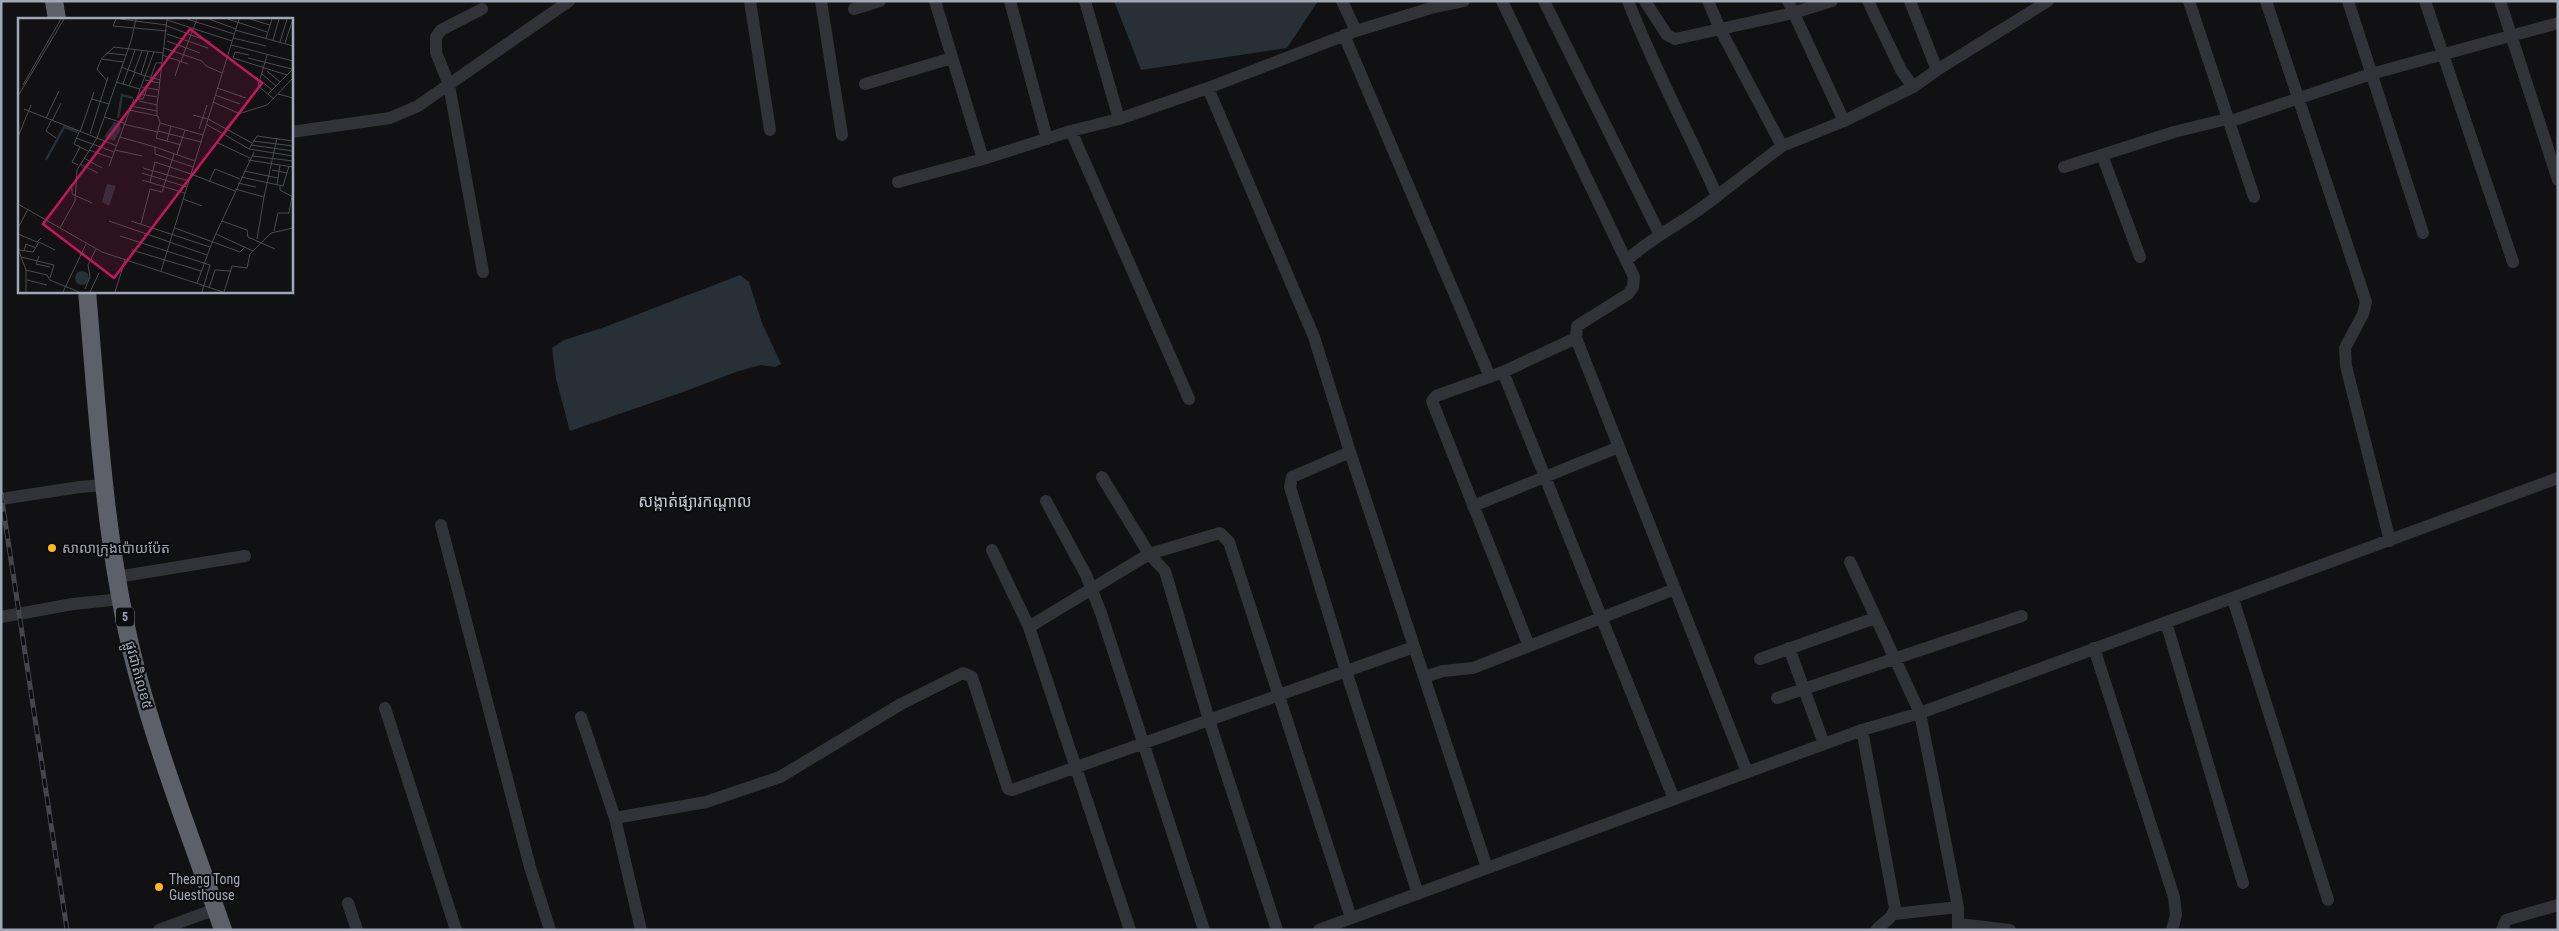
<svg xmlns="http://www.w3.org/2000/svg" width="2559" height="931" font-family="'Roboto Condensed','Noto Sans Khmer',sans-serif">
  <rect width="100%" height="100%" fill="#111113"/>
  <path fill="#272f37" d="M 1114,1 L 1318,1 L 1287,48 L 1141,70 Z
    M 740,275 L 749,282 L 762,323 L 781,364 L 775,367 L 761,365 L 739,371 L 683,392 L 570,431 L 556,379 L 552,348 L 564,340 L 602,328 Z"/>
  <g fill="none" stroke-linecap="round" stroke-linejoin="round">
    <path stroke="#323338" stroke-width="12" d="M 750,1 L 770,130
      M 821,1 L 842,135
      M 935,1 L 983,159
      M 1010,1 L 1047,139
      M 1085,1 L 1119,119
      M 1342,1 L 1356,31
      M 1502,1 L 1634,277 L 1633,287 L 1628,294 L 1577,326 L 1576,338 L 1747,772
      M 1544,1 L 1660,235
      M 1645,1 L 1667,35 L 1675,39 L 1793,13 L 1832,1
      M 1708,1 L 1720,29 L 1782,146
      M 1788,1 L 1844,121
      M 1868,1 L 1901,70 L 1913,87
      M 1910,1 L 1937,70 L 2048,1
      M 2189,1 L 2254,197
      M 2266,1 L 2366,302 L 2363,314 L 2345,348 L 2346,366 L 2390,541
      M 2348,1 L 2423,233
      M 2425,1 L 2513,262
      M 2500,1 L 2558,180
      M 482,9 L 441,30 L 436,37 L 436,52 L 449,85 L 483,272
      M 854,9 L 880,1
      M 1344,35 L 1490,377
      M 865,84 L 952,58
      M 1208,88 L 1314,337 L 1350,452
      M 2228,122 L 2371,74 L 2558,23
      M 1071,131 L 1189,399
      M 291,132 L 390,118 L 418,106 L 569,1
      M 2102,155 L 2140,257
      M 2064,167 L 2174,132 L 2227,119
      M 898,182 L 983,159 L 1071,131 L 1119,119 L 1208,88 L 1356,31 L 1431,8 L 1464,1
      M 1717,196 L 1782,146 L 1844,121 L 1913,87 L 1937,70
      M 1627,260 C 1654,235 1689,220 1717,196 C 1688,131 1654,68 1628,1
      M 1503,372 L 1674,799
      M 1102,477 L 1149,554 L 1165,571 L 1209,720 L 1277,930
      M 1,499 L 80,487 L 104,485
      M 1046,501 L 1086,575 L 1101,613 L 1204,930
      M 1473,506 L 1619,447
      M 441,525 L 530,867 L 550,930
      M 992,550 L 1029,627 L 1130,930
      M 1850,562 L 1920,713 L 1958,907 L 1958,930
      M 117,577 L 245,556
      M 2233,599 L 2328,900
      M 1,617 L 73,604 L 121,599
      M 2166,622 L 2243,883
      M 1029,627 L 1149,554 L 1220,533 L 1229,542 L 1351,918
      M 1529,646 L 1432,401 L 1436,396 L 1503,372 L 1576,338
      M 1789,648 L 1824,744
      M 2094,648 L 2174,897 L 2176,915 L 2172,930
      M 1760,659 L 1875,618
      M 1424,677 L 1443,671 L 1473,668 L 1675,589
      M 1777,698 L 2022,616
      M 385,708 L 456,930
      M 581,717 L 615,818 L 641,930
      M 1862,730 L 1895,908 C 1892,920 1883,922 1876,930
      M 615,818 L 706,802 L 780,777 L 901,704 L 963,673 L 972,677 L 1008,789 L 1012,790 L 1414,647
      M 1418,894 L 1346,671 L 1290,487 L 1292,477 L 1350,452 L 1487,868
      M 348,903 L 357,930
      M 1894,914 L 1958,907
      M 1959,924 L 2010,930
      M 159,930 L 216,909
      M 1319,930 L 1862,730 L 1920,713 L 2558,478
      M 2502,930 L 2506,920 L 2558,905"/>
    <path stroke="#5d6069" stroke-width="18" d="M 54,1 L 57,19
      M 87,291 C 98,416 104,543 135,665 C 158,755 193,842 223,930"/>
    <defs>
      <path id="rail" d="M 1,494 L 67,930"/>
    </defs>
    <use href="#rail" stroke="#45464d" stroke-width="5"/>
    <use href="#rail" stroke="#0c0c0e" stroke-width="3" stroke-dasharray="9" stroke-linecap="butt"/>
  </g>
  <g fill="#feb91e" stroke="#0c0c0e" stroke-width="2">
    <circle cx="52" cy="548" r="5"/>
    <circle cx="159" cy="887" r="5"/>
  </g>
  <g text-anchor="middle" stroke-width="4" stroke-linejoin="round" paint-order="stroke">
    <rect fill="#0c0c0e" stroke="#747882" stroke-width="1" x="116" y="607.5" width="18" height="19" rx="4"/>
    <g font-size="12" font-weight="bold" fill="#a1a7b4">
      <text x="125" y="621">5</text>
    </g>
    <g font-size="14" fill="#a1a7b4" stroke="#0c0c0e" text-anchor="start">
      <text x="62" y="553">សាលាក្រុងប៉ោយប៉ែត</text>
      <text x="169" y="884">Theang Tong<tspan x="169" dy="16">Guesthouse</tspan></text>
    </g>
    <g font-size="14" fill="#a1a7b4" stroke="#0c0c0e">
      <text transform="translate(139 675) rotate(75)" y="5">ផ្លូវជាតិលេខ៥</text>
    </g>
    <g font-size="16" fill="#c3c6d0" stroke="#0c0c0e">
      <text x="695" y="507">សង្កាត់ផ្សារកណ្ដាល</text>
    </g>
  </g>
  <g transform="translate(18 18)">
    <rect width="275" height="275" fill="#111113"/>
    <path d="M 96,104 L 101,105 L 103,111 L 96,123 L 86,119 ZM 89,166 L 98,168 L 91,188 L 84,184 ZM57 260a7 7 0 1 1 14 0a7 7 0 1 1-14 0Z" fill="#272f37"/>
    <path fill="none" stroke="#272f37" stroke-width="2.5" d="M 100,100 L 104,77 L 115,80M 28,142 L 46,109 L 60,114"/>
    <path fill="none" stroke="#4b4d53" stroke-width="1" d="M 98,1 L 95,8 L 149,13M 102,1 L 149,7M 169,1 L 216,16M 191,1 L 218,11M 210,1 L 249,14M 232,1 L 252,7M 149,2 L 214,23M 149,8 L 192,24M 217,12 L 275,28M 149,16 L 190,30M 215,20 L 248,28M 248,20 L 254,1M 255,22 L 261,1M 149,23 L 182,35M 262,24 L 269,1M 267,25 L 275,1M 213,27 L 275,43M 146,30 L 184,43 L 188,48 L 204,55M 88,35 L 108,37M 144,37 L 170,46M 231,37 L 217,34 L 215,40 L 269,57M 249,37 L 240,68 L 256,81M 230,40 L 274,51M 83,42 L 79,51 L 89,63M 163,43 L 179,1M 105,44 L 83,41 L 96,29 L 145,35M 103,49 L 127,58M 249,53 L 262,64M 116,54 L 124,33M 123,56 L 130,34M 244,56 L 258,68M 128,58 L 142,62 L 149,1M 157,58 L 162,43M 127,62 L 142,65M 242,62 L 254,72M 98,64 L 122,71M 105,66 L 117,32M 5,67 L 43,1M 111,68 L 117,54M 124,69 L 141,72M 199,70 L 228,80M 122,76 L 139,79M 250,76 L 274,52M 260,76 L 275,80M 197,77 L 222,86M 0,78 L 46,1M 74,81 L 91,86M 119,81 L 125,81 L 138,45 L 144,45M 118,82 L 136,34M 121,83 L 139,87 L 139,97M 195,84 L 222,96M 139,87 L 142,62M 112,88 L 139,93M 6,91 L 99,128M 111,92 L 140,98 L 142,105 L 185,117M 175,97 L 190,101 L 234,125M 86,99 L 106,105M 28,100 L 41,73M 33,103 L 28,113 L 38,120M 34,103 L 43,85M 142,105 L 138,120 L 163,127M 105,106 L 140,114M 188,106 L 231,131M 208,110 L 220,96 L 249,87 L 275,60M 181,111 L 189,87M 140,113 L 183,124M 61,114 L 56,126 L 70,133M 62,114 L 76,74M 72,116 L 90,59M 0,119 L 13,87M 102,119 L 137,129M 58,120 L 96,134M 149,123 L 153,108M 235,123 L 275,128M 275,123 L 239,118 L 231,131 L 275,138M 200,125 L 232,140M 233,127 L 275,133M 71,132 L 94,140M 97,132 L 124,138M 159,136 L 167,112M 234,138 L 275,143M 66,140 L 84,150M 230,142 L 275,149M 62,146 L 80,155M 60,147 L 54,144 L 62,129M 91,148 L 116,81M 175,149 L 137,136 L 137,129 L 177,143M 125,150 L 171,163M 254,152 L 269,155M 226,153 L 260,160M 124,155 L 169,169M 173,156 L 217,173M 223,159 L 265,168 L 271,148M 124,162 L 167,175M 132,164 L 137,144 L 173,156M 191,164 L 197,151 L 222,161M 220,165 L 238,169M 259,167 L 262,147M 262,168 L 262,172 L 275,179M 54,170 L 54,176 L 74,185M 217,171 L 246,179 L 259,120M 165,181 L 184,188M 0,186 L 84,234 L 205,274M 91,203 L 189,237M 113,203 L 192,229M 204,203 L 229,212 L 230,219 L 257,231M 123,206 L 132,171 L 144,174 L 156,136M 0,210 L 10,191M 42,210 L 57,183 L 59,152 L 79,120 L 113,23 L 118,1M 157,210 L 222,234 L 227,229M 256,213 L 260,195 L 271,195 L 274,178M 0,216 L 19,224 L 23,220M 198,216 L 235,233M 102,218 L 192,247 L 184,274M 239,221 L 246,179M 21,224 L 37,232M 0,231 L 8,252 L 8,274M 1,232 L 15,234 L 21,224M 114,232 L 183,253M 6,233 L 8,226 L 18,230M 21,238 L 18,246 L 32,249M 3,239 L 36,247 L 32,260M 8,252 L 29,257 L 32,262 L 61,274M 143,253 L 221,1M 9,262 L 29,267M 179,265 L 195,222 L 236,134M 191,270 L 197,252 L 213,253M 67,271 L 72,259 L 70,247 L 78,231M 45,274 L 68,226M 72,274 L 81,255M 97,274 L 107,242M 206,274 L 214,248 L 229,250 L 232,236 L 253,215 L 275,210"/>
    <path fill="#c2185b" fill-opacity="0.15" stroke="#c2185b" stroke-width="2.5" d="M 172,11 L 244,65 L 96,260 L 25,206 Z"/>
    <rect width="275" height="275" fill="none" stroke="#a1a7b4" stroke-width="2.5"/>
  </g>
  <rect width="2559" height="931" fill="none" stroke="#a1a7b4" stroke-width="5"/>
</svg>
